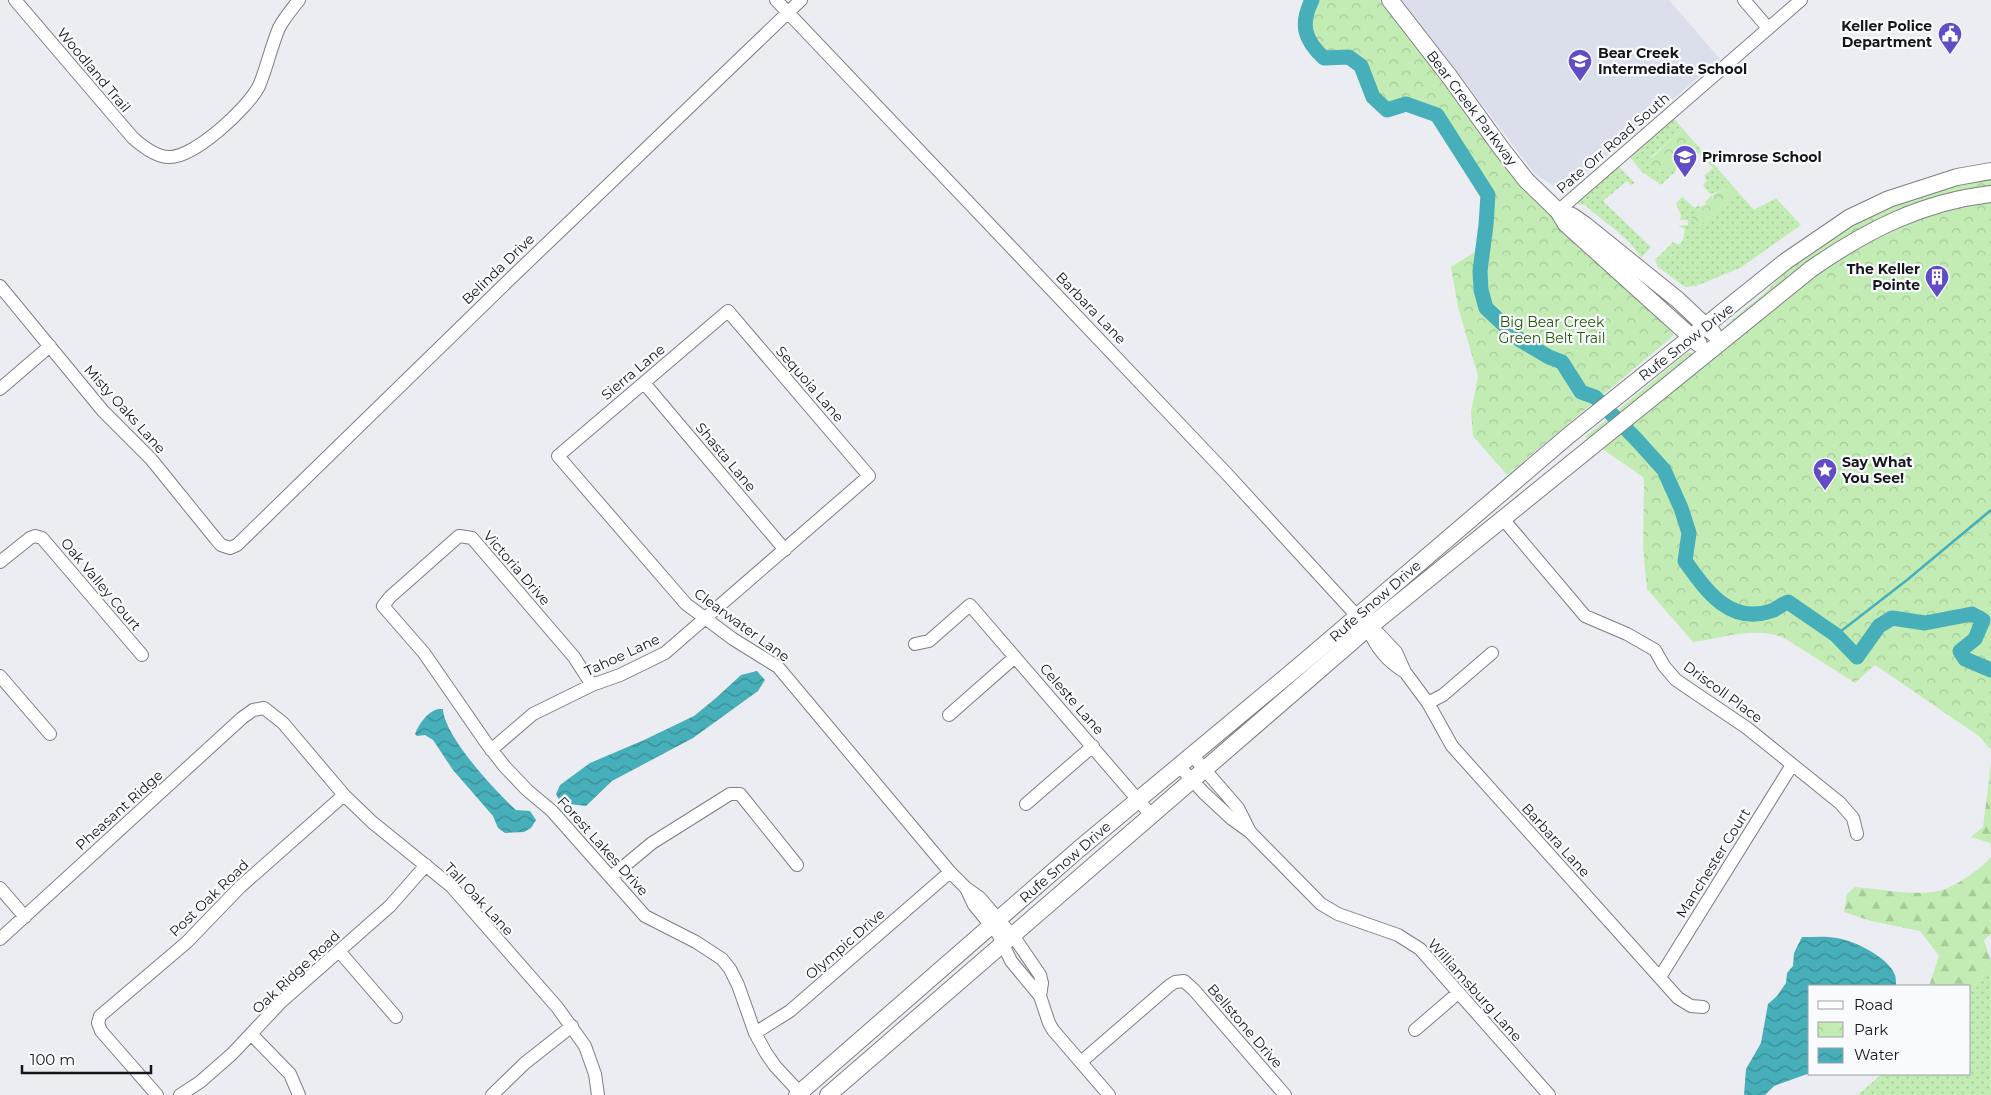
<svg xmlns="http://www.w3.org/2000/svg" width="1991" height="1095" font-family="Montserrat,sans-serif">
  <defs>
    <pattern id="grass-dots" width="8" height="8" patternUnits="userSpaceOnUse" patternTransform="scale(1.25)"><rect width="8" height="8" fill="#c3ecb4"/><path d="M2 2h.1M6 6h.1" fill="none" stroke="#a7ca9a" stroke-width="1.8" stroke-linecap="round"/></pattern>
    <pattern id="forest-firs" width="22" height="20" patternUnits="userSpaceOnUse" patternTransform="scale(1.25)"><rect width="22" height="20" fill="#c3ecb4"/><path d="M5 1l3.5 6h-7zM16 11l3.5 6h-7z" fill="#a7ca9a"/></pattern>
    <pattern id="park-crowns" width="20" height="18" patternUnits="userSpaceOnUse" patternTransform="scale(1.25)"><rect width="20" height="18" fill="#c3ecb4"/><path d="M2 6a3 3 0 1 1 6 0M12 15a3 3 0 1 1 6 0" fill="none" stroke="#a7ca9a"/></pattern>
    <pattern id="water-waves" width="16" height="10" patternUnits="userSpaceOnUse" patternTransform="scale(1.25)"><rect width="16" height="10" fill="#47afb9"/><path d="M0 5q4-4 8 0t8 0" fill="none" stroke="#3a8d95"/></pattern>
  </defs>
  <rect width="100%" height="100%" fill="#ebedf3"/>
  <path fill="#dadfeb" d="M 1402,0 L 1669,0 L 1720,59 L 1575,183 L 1560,190 L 1535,174 Z"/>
  <path fill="url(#grass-dots)" d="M 1673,117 L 1683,129 L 1650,158 L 1669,167 L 1698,146 L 1731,184 L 1724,190 L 1710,194 L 1703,185 L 1707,181 L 1704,176 L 1713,168 L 1699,153 L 1683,166 L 1679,162 L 1676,165 L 1676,171 L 1661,185 L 1642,172 L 1630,157 Z
    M 1619,167 L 1635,183 L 1631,185 L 1627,181 L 1603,201 L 1651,247 L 1641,258 C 1629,236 1603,222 1585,205 L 1578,204 L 1579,199 L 1613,168 Z
    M 1738,192 L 1754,210 L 1776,198 L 1801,225 L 1740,268 L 1696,286 L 1685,287 L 1658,267 L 1655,260 L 1673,242 L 1679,245 L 1683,240 L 1685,229 L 1678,226 L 1688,225 L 1688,220 L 1680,220 L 1681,216 L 1676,203 L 1682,197 L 1695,208 L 1699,205 L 1700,207 L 1706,204 L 1705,202 L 1712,195 L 1713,200 L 1694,216 L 1699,226 Z
    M 1991,967 L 1991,1095 L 1858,1095 L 1882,1074 L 1970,1074 L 1970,991 Z"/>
  <path fill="url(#forest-firs)" d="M 1991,764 L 1991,850 L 1990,843 L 1971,837 L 1983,827 Z
    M 1991,857 L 1991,934 L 1984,940 L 1991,961 L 1991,967 L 1970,991 L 1970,986 L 1929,986 L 1939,956 L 1920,931 L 1871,921 L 1844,912 L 1847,894 L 1855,887 C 1878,889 1910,895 1933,892 C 1950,891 1980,870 1991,857 Z"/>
  <path fill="url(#park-crowns)" d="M 1312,0 L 1379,0 L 1467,112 L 1673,334 L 1673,336 L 1507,475 L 1473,436 L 1471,412 L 1478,376 L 1458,307 L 1451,267 L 1484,246 L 1488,195 L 1437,115 L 1406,104 L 1387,110 L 1373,97 L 1361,66 L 1349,57 L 1324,58 C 1304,40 1300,24 1312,0 Z
    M 1683,129 L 1698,146 L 1665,171 L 1656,172 L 1646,163 Z
    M 1991,179 L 1991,750 L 1979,736 L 1875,665 L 1855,683 L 1786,639 C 1759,625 1722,638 1693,642 L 1647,589 L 1643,547 L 1644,481 L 1643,477 L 1585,437 L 1688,352 L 1695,355 L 1726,329 L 1727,324 C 1738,315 1749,306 1760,297 C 1772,286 1783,273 1796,263 C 1852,217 1921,191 1991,179 Z
    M 1731,184 L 1738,192 L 1699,226 L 1692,217 L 1713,200 L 1713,194 L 1724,190 Z"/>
  <path fill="url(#water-waves)" d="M 757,671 L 765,680 L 758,691 L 693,738 L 612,781 L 586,806 L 561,803 L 556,794 L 560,785 L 590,763 L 644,740 L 694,716 L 716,698 L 741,675 Z
    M 438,709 L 443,709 C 444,736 496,792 516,810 L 530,811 L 536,820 L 531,828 L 524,832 L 505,833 L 498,828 L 493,816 L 453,770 L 433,740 L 425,735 L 417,736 L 415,734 C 419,724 427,712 438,709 Z
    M 1802,937 C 1813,937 1826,936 1837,938 C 1855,941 1888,957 1895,975 C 1896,978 1896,983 1896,986 L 1810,986 L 1810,1073 L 1774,1086 L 1765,1095 L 1744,1095 L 1746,1069 L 1761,1043 L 1768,1004 L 1777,996 L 1786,983 L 1787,973 L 1793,966 L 1794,953 Z"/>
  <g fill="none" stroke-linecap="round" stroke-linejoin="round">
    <path stroke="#47afb9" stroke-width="2.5" d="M 1836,635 L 1907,580 L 1991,510"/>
    <path stroke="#47afb9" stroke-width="15" d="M 1312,0 C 1300,24 1304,40 1324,58 L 1349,57 L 1361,66 L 1373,97 L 1387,110 L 1406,104 L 1437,115 L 1488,195 L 1486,225 L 1480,271 L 1481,290 L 1486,308 L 1520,340 L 1549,357 L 1562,362 L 1581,392 L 1595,397 L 1636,439 L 1664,470 L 1681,508 L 1689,533 L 1685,561 C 1706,590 1729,625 1771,611 C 1777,609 1782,604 1788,602 L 1836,635 L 1857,657 L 1879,626 L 1892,618 L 1925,623 L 1972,614 L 1983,620 L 1975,639 L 1960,651 L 1965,659 L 1991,670"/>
    <defs>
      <path id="minor" d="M 15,0 L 133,138 C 142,146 156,157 169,157 C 194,158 248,108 259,86 C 267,67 271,47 279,28 C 284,18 292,9 299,0
        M 776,0 L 1226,473 L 1368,628 C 1375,646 1388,662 1405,672
        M 1744,0 L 1768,28
        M 1558,211 L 1801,0
        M 0,286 L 103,411 L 151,459 L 215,538 L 221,545 L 230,548 L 237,545 L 509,280 L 801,0
        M 644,383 L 785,550
        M 0,389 L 50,346
        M 1503,519 L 1585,616 L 1627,634 L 1655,650 L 1664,666 L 1676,680 L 1747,728 L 1840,803 L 1853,818 L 1857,834
        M 0,562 L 30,538 L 35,536 L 42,538 L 142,655
        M 1368,628 L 1378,633 L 1396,652 L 1405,672 L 1428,703 L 1452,746 L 1678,998 L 1691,1006 L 1703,1007
        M 915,644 L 929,641 L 970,605 L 1151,815
        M 0,676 L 50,734
        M 592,685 L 574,657 L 472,538 L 459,536 L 390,597 L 383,606 L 424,653 L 487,744 L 505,767 L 527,790 L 552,811 L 645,916 L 696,942 L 722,959 L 730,969 L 738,985 L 755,1033 L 766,1053 L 775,1066 L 802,1095
        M 1428,703 L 1443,695 L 1492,653
        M 949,715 L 1015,657
        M 491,750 L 533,714 L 592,685 L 620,675 L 665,653 L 869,476 L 728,311 L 558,456 L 686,604 L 733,639 L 778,667 L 950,872 L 966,888 L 980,898 L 1016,940 L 1040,975 L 1042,983 L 1040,996
        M 1192,755 L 1238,808 L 1249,830
        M 1179,766 L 1204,793 L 1232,819 L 1250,832 L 1321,904 L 1338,914 L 1398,935 L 1420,949 L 1549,1095
        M 1026,804 L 1093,746
        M 611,877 L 652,843 L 730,794 L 740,794 L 797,865
        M 0,888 L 25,917
        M 966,888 L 974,905 L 998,934 L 1011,961 L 1040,996 L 1049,1023 L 1053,1030 L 1109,1095
        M 0,939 L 242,718 L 253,710 L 264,708 L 283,723 L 344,795 L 372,822 L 451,886 L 557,1007 L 585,1046 L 595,1074 L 598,1095
        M 339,951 L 396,1017
        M 1660,977 L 1792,765
        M 1415,1030 L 1458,993
        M 755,1033 L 790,1011 L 950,872
        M 252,1035 L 290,1074 L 299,1095
        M 1081,1062 L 1169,986 L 1175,982 L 1184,981 L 1194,990 L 1285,1095
        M 157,1095 L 101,1031 L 98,1023 L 100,1016 L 187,942 L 240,887 L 344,795
        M 180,1095 L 200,1082 L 232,1054 L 281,1002 L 390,906 L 426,865
        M 492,1095 L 525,1063 L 572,1026"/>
      <path id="major" d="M 1390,0 L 1449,76 L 1501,148 L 1526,180 L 1558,211 L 1566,224 L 1699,344
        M 1561,212 L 1572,216 L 1585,225 L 1678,300 L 1713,333
        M 797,1095 L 1079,849 L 1305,661 L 1568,436 L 1786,261 L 1849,218 L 1889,199 L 1957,177 L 1991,171
        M 828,1095 L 1368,628 L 1811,269 C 1867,230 1922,202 1991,194"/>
    </defs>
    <use href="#minor" stroke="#7d7f83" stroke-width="14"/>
    <use href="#major" stroke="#7d7f83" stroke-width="18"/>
    <use href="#minor" stroke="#fff" stroke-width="12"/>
    <use href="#major" stroke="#fff" stroke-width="16"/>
  </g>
  <defs>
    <symbol id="civic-pin" viewBox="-11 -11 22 30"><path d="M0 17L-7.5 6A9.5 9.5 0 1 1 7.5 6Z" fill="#624cc5" stroke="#f9fbff"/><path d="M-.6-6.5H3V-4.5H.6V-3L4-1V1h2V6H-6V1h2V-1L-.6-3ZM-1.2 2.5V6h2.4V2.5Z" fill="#fff"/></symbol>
    <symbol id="school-pin" viewBox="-11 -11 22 30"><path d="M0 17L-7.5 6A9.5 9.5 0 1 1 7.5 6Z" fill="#624cc5" stroke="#f9fbff"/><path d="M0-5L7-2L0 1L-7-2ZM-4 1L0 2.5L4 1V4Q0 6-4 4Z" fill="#fff"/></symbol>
    <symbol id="building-pin" viewBox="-11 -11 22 30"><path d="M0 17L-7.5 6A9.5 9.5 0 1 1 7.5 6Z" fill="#624cc5" stroke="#f9fbff"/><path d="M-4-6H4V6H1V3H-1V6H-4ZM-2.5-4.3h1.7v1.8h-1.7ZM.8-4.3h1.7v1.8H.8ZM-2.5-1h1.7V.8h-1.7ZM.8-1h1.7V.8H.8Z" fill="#fff"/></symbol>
    <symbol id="sight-pin" viewBox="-11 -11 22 30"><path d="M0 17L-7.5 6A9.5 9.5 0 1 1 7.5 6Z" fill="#624cc5" stroke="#f9fbff"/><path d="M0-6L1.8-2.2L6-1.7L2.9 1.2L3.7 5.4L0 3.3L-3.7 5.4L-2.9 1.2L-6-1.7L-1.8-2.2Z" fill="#fff"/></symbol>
  </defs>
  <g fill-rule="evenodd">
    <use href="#civic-pin" x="1936" y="20" width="28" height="38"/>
    <use href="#school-pin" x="1566" y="47" width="28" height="38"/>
    <use href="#school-pin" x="1671" y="143" width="28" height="38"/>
    <use href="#building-pin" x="1923" y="263" width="28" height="38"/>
    <use href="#sight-pin" x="1811" y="456" width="28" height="38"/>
  </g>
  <g text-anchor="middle" stroke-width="4.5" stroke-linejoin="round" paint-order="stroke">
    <g font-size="14" font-weight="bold" fill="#161718" stroke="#f9fbff" text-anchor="start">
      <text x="1932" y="31" text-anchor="end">Keller Police<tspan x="1932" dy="16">Department</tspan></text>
      <text x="1598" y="58">Bear Creek<tspan x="1598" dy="16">Intermediate School</tspan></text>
      <text x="1702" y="162">Primrose School</text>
      <text x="1920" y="274" text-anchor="end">The Keller<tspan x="1920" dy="16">Pointe</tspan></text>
      <text x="1842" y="467">Say What<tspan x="1842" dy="16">You See!</tspan></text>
    </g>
    <g font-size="14" fill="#161718" stroke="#f9fbff">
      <text transform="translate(94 70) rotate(50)" y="5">Woodland Trail</text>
      <text transform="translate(1472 108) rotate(53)" y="5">Bear Creek Parkway</text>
      <text transform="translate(1613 143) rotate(-41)" y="5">Pate Orr Road South</text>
      <text transform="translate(498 269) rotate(-44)" y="5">Belinda Drive</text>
      <text transform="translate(1091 308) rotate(46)" y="5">Barbara Lane</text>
      <text transform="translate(1686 342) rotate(-38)" y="5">Rufe Snow Drive</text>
      <text transform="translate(633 372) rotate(-40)" y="5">Sierra Lane</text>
      <text transform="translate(810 384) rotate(49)" y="5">Sequoia Lane</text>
      <text transform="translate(125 409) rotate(48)" y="5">Misty Oaks Lane</text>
      <text transform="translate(726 457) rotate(50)" y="5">Shasta Lane</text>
      <text transform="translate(517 568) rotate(49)" y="5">Victoria Drive</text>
      <text transform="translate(101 584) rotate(50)" y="5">Oak Valley Court</text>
      <text transform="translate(1375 601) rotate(-41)" y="5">Rufe Snow Drive</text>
      <text transform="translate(742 625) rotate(36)" y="5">Clearwater Lane</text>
      <text transform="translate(622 655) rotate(-25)" y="5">Tahoe Lane</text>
      <text transform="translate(1723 692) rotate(36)" y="5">Driscoll Place</text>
      <text transform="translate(1072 699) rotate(49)" y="5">Celeste Lane</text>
      <text transform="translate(119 810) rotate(-42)" y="5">Pheasant Ridge</text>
      <text transform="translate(1556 840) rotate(48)" y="5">Barbara Lane</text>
      <text transform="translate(603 846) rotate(48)" y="5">Forest Lakes Drive</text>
      <text transform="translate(1065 862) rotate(-41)" y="5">Rufe Snow Drive</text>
      <text transform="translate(1713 863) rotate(-58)" y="5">Manchester Court</text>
      <text transform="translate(209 898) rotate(-44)" y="5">Post Oak Road</text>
      <text transform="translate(479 899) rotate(47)" y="5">Tall Oak Lane</text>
      <text transform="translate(845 944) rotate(-41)" y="5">Olympic Drive</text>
      <text transform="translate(296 972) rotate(-43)" y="5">Oak Ridge Road</text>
      <text transform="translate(1475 990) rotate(48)" y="5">Williamsburg Lane</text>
      <text transform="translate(1245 1026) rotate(49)" y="5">Bellstone Drive</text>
    </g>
    <g font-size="14" fill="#215800" stroke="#f9fbff">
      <text x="1552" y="327">Big Bear Creek<tspan x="1552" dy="16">Green Belt Trail</tspan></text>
    </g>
  </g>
  <rect x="1808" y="985" width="162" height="90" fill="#f9fbff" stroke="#9ea0a3"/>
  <rect x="1818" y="1001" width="25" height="8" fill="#ffffff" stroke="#9ea0a3"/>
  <text x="1854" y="1010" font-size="15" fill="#161718">Road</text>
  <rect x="1818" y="1022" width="25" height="15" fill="url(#park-crowns)" stroke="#9ea0a3"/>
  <text x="1854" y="1035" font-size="15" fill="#161718">Park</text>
  <rect x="1818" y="1048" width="25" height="15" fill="url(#water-waves)" stroke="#9ea0a3"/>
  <text x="1854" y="1060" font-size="15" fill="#161718">Water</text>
  <path d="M22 1065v8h129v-8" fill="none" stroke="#161718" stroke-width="2.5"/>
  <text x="30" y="1065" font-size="15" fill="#161718" stroke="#f9fbff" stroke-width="4" paint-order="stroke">100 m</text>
</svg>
